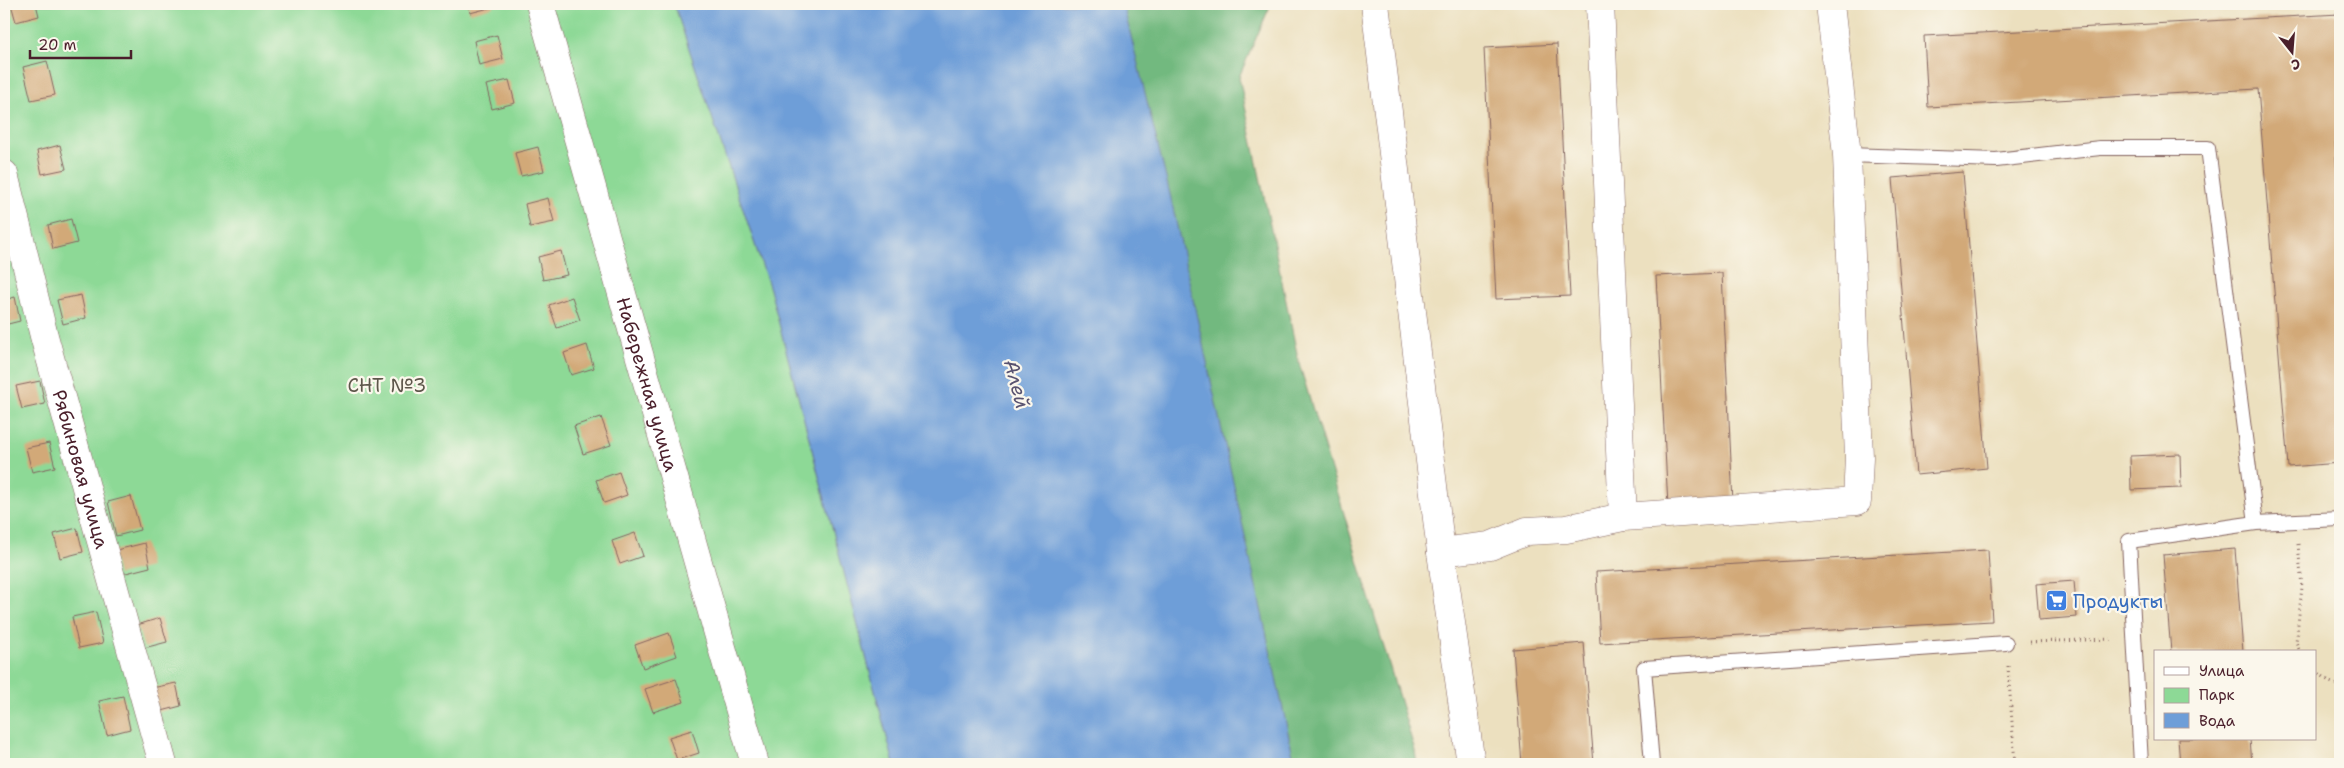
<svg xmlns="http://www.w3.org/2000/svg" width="2344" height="768" font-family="'Shantell Sans',sans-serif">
  <rect width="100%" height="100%" fill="#fbf7ec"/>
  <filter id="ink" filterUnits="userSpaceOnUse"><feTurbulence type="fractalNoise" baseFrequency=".02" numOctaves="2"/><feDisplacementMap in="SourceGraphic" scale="10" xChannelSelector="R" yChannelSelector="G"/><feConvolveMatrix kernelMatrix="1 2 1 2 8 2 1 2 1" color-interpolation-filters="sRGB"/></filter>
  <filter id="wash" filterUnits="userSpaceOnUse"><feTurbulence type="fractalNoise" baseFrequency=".0096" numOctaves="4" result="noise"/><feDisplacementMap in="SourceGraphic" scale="20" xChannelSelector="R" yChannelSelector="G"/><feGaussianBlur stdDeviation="1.12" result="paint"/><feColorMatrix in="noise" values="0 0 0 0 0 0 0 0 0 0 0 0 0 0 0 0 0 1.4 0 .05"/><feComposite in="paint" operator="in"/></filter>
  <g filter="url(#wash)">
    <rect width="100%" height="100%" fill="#ece0bf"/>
    <path fill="#8dd996" stroke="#6c7c60" d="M 4,4 L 674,4 L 770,289 L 894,764 L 4,764 Z"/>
    <path fill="#72b97f" stroke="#5e6c55" d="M 1108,4 L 1271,4 L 1239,77 L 1299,363 L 1415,751 L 1417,764 L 1236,764 Z"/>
    <path fill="#6e9ed8" stroke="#5c5e82" d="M 674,4 L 1123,4 L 1170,194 L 1295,764 L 894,764 L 770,289 Z"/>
    <g id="blocks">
      <path fill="#d2a978" d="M 11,4 L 36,4 L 39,16 L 16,22 Z
        M 468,4 L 493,4 L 493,7 L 470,13 Z
        M 2340,14 L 2340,141 L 2335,142 L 2340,228 L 2340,463 L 2288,467 L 2258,89 L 1928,107 L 1924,36 Z
        M 497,35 L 503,59 L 479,65 L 474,41 Z
        M 1557,44 L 1570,296 L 1496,299 L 1484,48 Z
        M 47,61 L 55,95 L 31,100 L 23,67 Z
        M 509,80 L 515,103 L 492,109 L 486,85 Z
        M 60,145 L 66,169 L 42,174 L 37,151 Z
        M 538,147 L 544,171 L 521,176 L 515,153 Z
        M 1963,172 L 1987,468 L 1916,475 L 1892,178 Z
        M 548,198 L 554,222 L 530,227 L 525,204 Z
        M 71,219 L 77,243 L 53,249 L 48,225 Z
        M 561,251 L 567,275 L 543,280 L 538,257 Z
        M 1722,273 L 1733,503 L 1668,506 L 1656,276 Z
        M 81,295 L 86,318 L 63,324 L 57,300 Z
        M 15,297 L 20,321 L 4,325 L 4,300 Z
        M 572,297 L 580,320 L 557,328 L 549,305 Z
        M 587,345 L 594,368 L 571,375 L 564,353 Z
        M 40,381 L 45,404 L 22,409 L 16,386 Z
        M 601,417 L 611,445 L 583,454 L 574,426 Z
        M 49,443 L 55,467 L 32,472 L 26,448 Z
        M 2180,454 L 2181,488 L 2131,490 L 2130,456 Z
        M 619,472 L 627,495 L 604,503 L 596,480 Z
        M 131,496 L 140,530 L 116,536 L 108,502 Z
        M 77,528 L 83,552 L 60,558 L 54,534 Z
        M 635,533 L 643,556 L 620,564 L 612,541 Z
        M 145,543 L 150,567 L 118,575 L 112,551 Z
        M 2235,549 L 2243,652 L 2171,652 L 2163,555 Z
        M 1988,550 L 1992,621 L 1600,643 L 1596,572 Z
        M 2074,581 L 2077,617 L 2039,620 L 2036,584 Z
        M 96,612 L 103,643 L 79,648 L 72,617 Z
        M 160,618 L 167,642 L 144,648 L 137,625 Z
        M 669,633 L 677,656 L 643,668 L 635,645 Z
        M 1584,643 L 1594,764 L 1522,764 L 1513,649 Z
        M 676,679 L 684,702 L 653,712 L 645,689 Z
        M 176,683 L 181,706 L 158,712 L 152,688 Z
        M 123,696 L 130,729 L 107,735 L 99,701 Z
        M 692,730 L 699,753 L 677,760 L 669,737 Z
        M 2178,739 L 2250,739 L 2252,764 L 2180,764 Z"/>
    </g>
  </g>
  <g filter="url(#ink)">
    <use href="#blocks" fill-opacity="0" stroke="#83635f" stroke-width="1"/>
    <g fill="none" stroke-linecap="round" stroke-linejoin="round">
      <defs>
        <path id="service" d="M 1847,155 L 1996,160 L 2100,148 L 2208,148 L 2256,523 L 2129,541 L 2141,764
          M 2256,523 L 2340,519
          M 1652,764 L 1644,668 L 2006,643"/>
        <g id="minor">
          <path id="s1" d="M 540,4 L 755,764"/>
          <path d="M 1375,4 L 1441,552 L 1471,764"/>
          <path d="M 1600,4 L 1623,517"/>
          <path id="s2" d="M 4,174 L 44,336 L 163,764"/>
          <path d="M 1441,552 L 1490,546 L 1527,531 L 1566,529 L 1623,517 L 1857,501 L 1859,457 L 1847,155 L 1830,4"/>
        </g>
      </defs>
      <use href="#service" stroke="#83635f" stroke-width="16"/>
      <use href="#minor" stroke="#83635f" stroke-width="29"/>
      <path stroke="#83635f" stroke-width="3" stroke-dasharray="1 4" stroke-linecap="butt" d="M 2298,544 L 2302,587 L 2296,642 L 2300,652
        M 2030,642 L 2111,639
        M 2008,666 L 2015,764
        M 2315,670 L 2330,682 L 2340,686"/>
      <use href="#service" stroke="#fff" stroke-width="14"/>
      <use href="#minor" stroke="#fff" stroke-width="28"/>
    </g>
  </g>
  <defs>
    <symbol id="supermarket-square" viewBox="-11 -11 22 22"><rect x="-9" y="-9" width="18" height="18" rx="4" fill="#3f7fe0" stroke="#fbf7ec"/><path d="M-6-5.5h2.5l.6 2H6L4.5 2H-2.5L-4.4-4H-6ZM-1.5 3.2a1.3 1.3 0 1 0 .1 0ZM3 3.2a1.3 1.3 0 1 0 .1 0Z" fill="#fff"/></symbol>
  </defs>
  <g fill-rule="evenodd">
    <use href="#supermarket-square" x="2044" y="588" width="25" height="25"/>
  </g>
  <g text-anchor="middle" stroke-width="4.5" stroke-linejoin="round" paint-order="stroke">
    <g font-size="19" fill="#4a1f2b" stroke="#fbf7ec">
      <text dy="7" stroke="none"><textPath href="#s1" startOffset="395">Набережная улица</textPath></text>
      <text dy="7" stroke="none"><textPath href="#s2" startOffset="305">Рябиновая улица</textPath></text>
    </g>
    <g font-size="19" fill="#5e574b" stroke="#fbf7ec">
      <text x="387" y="392">СНТ №3</text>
    </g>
    <g font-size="19" fill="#366cbe" stroke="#fbf7ec" text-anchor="start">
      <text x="2073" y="608">Продукты</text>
    </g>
    <g font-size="20" font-style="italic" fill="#585270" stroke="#fbf7ec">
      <text transform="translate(1017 384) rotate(75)" y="7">Алей</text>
    </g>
  </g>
  <rect width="2344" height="768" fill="none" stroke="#fbf7ec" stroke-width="20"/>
  <rect x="2154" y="650" width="162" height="90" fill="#fbf7ec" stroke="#b4a19f"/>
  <rect x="2164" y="667" width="25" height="8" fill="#ffffff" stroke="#b4a19f"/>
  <text x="2199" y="676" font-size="15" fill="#4a1f2b">Улица</text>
  <rect x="2164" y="688" width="25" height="15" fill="#8dd996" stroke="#b4a19f"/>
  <text x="2199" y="700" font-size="15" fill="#4a1f2b">Парк</text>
  <rect x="2164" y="713" width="25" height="15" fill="#6e9ed8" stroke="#b4a19f"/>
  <text x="2199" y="726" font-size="15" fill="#4a1f2b">Вода</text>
  <g transform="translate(2292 52) rotate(163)" stroke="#fbf7ec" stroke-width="4" paint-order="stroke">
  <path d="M0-4L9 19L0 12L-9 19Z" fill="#4a1f2b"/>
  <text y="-8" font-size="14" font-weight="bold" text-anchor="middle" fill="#4a1f2b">С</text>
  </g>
  <path d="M30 50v8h101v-8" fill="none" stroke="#4a1f2b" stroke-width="2.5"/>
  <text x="38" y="50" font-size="15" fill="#4a1f2b" stroke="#fbf7ec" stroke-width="4" paint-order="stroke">20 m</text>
</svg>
